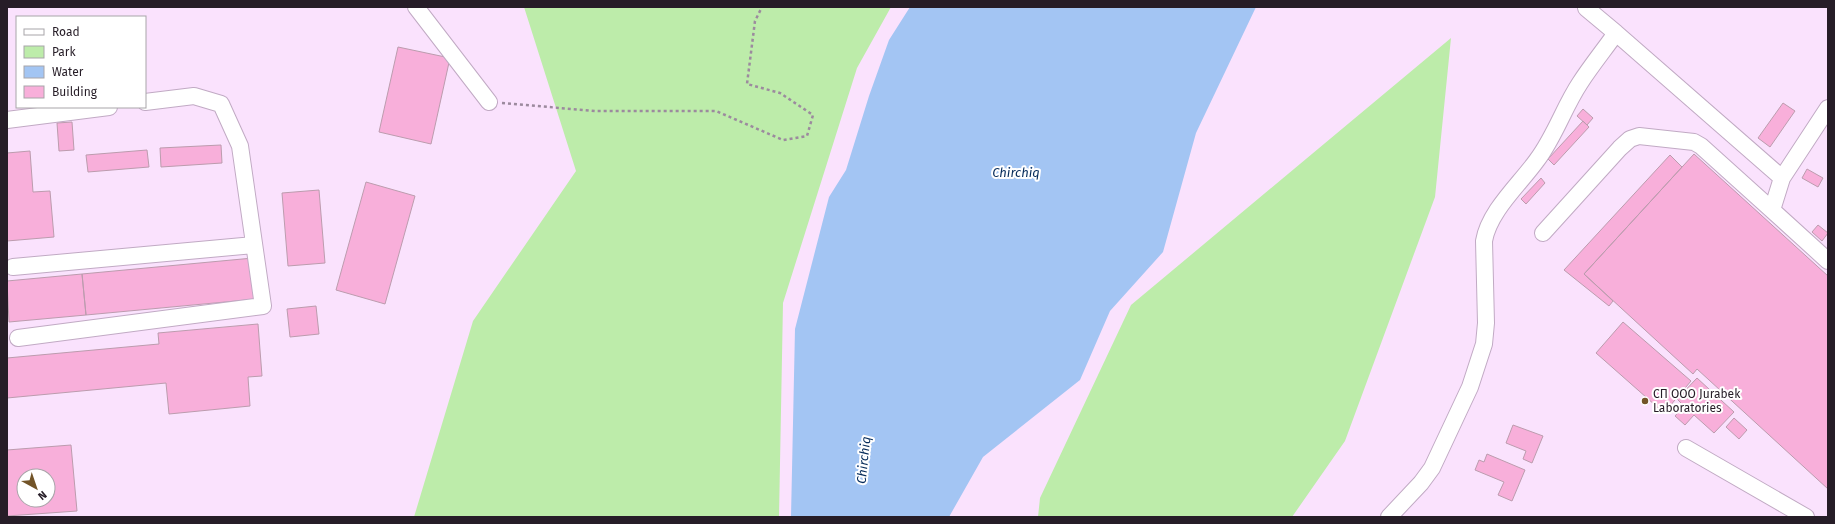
<svg xmlns="http://www.w3.org/2000/svg" width="1835" height="524" font-family="'Fira Sans',sans-serif">
  <rect width="100%" height="100%" fill="#fae2fd"/>
  <path fill="#bdecaa" d="M 524,7 L 891,7 L 857,68 L 783,303 L 779,517 L 414,517 L 473,321 L 576,171 Z
    M 1451,38 L 1435,197 L 1345,441 L 1292,517 L 1038,517 L 1040,498 L 1131,305 Z"/>
  <path fill="#a3c5f3" d="M 910,7 L 1256,7 L 1196,133 L 1163,252 L 1110,311 L 1080,380 L 983,457 L 949,517 L 791,517 L 795,329 L 829,197 L 846,170 L 869,96 L 889,40 Z"/>
  <path fill="#f8afda" stroke="#bc9cae" fill-rule="evenodd" d="M 398,47 L 450,58 L 431,144 L 379,132 Z
    M 1783,103 L 1795,111 L 1770,147 L 1758,138 Z
    M 1583,109 L 1593,118 L 1587,125 L 1577,116 Z
    M 1583,121 L 1589,127 L 1554,165 L 1548,159 Z
    M 72,122 L 74,150 L 59,151 L 57,123 Z
    M 221,145 L 222,163 L 161,167 L 160,148 Z
    M 147,150 L 149,167 L 88,172 L 86,155 Z
    M 30,151 L 33,192 L 50,191 L 54,237 L 7,241 L 7,153 Z
    M 1694,154 L 1828,276 L 1828,489 L 1697,369 L 1693,374 L 1584,274 Z
    M 1670,155 L 1682,167 L 1584,274 L 1613,301 L 1609,306 L 1564,270 Z
    M 1807,169 L 1823,178 L 1818,187 L 1802,178 Z
    M 1541,178 L 1545,183 L 1526,204 L 1521,199 Z
    M 366,182 L 415,196 L 385,304 L 336,290 Z
    M 319,190 L 325,263 L 288,266 L 282,193 Z
    M 1818,225 L 1828,233 L 1822,241 L 1812,232 Z
    M 253,258 L 257,299 L 86,315 L 82,274 Z
    M 82,274 L 86,315 L 9,322 L 7,281 Z
    M 316,306 L 319,334 L 290,337 L 287,309 Z
    M 1623,322 L 1691,381 L 1664,413 L 1596,353 Z
    M 258,324 L 262,376 L 248,377 L 250,406 L 169,414 L 166,383 L 7,398 L 7,358 L 159,344 L 158,333 Z
    M 1697,378 L 1734,412 L 1714,433 L 1694,415 L 1685,425 L 1675,416 L 1684,406 L 1677,399 Z
    M 1734,418 L 1747,430 L 1739,439 L 1726,427 Z
    M 1513,425 L 1543,436 L 1532,463 L 1523,459 L 1526,451 L 1506,443 Z
    M 71,445 L 77,511 L 7,516 L 7,450 ZM 24,476 L 48,476 L 48,500 L 24,500 Z
    M 1487,454 L 1525,470 L 1512,501 L 1498,495 L 1504,482 L 1475,470 L 1479,460 L 1484,462 Z"/>
  <g fill="none" stroke-linecap="round" stroke-linejoin="round">
    <defs>
      <path id="minor" d="M 416,7 L 489,102
        M 1616,33 L 1782,178 L 1772,210 L 1828,261
        M 7,120 L 109,107
        M 1782,178 L 1828,108
        M 1543,233 L 1620,148 L 1630,139 L 1639,136 L 1694,142 L 1701,146 L 1772,210
        M 13,267 L 254,245
        M 18,338 L 263,306 L 240,146 L 221,104 L 194,96 L 145,102
        M 1686,448 L 1806,517
        M 1389,517 L 1421,483 L 1432,468 L 1470,387 L 1484,344 L 1486,323 L 1484,241 C 1489,211 1520,184 1537,160 C 1555,136 1564,107 1580,83 C 1591,66 1604,50 1616,33 L 1586,8"/>
    </defs>
    <use href="#minor" stroke="#c1aac4" stroke-width="18"/>
    <path stroke="#9c8a9e" stroke-width="2.5" stroke-dasharray="3 3" stroke-linecap="butt" d="M 502,103 L 595,111 L 716,111 L 783,140 L 807,136 L 813,115 L 780,93 L 747,84 L 755,21 L 762,7"/>
    <use href="#minor" stroke="#fff" stroke-width="16"/>
  </g>
  <circle fill="#725428" stroke="#fff" stroke-width="1.5" cx="1645" cy="401" r="4"/>
  <g text-anchor="middle" stroke-width="4" stroke-linejoin="round" paint-order="stroke">
    <g font-size="12" fill="#261d27" stroke="#fff" text-anchor="start">
      <text x="1653" y="398">СП ООО Jurabek<tspan x="1653" dy="14">Laboratories</tspan></text>
    </g>
    <g font-size="13" font-style="italic" fill="#052b5a" stroke="#fff">
      <text x="1016" y="177">Chirchiq</text>
      <text transform="translate(863 460) rotate(-84)" y="5">Chirchiq</text>
    </g>
  </g>
  <rect width="1835" height="524" fill="none" stroke="#261d27" stroke-width="16"/>
  <rect x="16" y="16" width="130" height="92" fill="#ffffff" stroke="#a8a5a9"/>
  <rect x="24" y="29" width="20" height="6" fill="#ffffff" stroke="#a8a5a9"/>
  <text x="52" y="36" font-size="12" fill="#261d27">Road</text>
  <rect x="24" y="46" width="20" height="12" fill="#bdecaa" stroke="#a8a5a9"/>
  <text x="52" y="56" font-size="12" fill="#261d27">Park</text>
  <rect x="24" y="66" width="20" height="12" fill="#a3c5f3" stroke="#a8a5a9"/>
  <text x="52" y="76" font-size="12" fill="#261d27">Water</text>
  <rect x="24" y="86" width="20" height="12" fill="#f8afda" stroke="#a8a5a9"/>
  <text x="52" y="96" font-size="12" fill="#261d27">Building</text>
  <g transform="translate(36 488) rotate(140)"><circle r="19" fill="#ffffff" stroke="#a8a5a9"/>
  <path d="M0-3L7 15L0 10L-7 15Z" fill="#725428"/>
  <text y="-6" font-size="11" font-weight="bold" text-anchor="middle" fill="#261d27">N</text>
  </g>
</svg>
